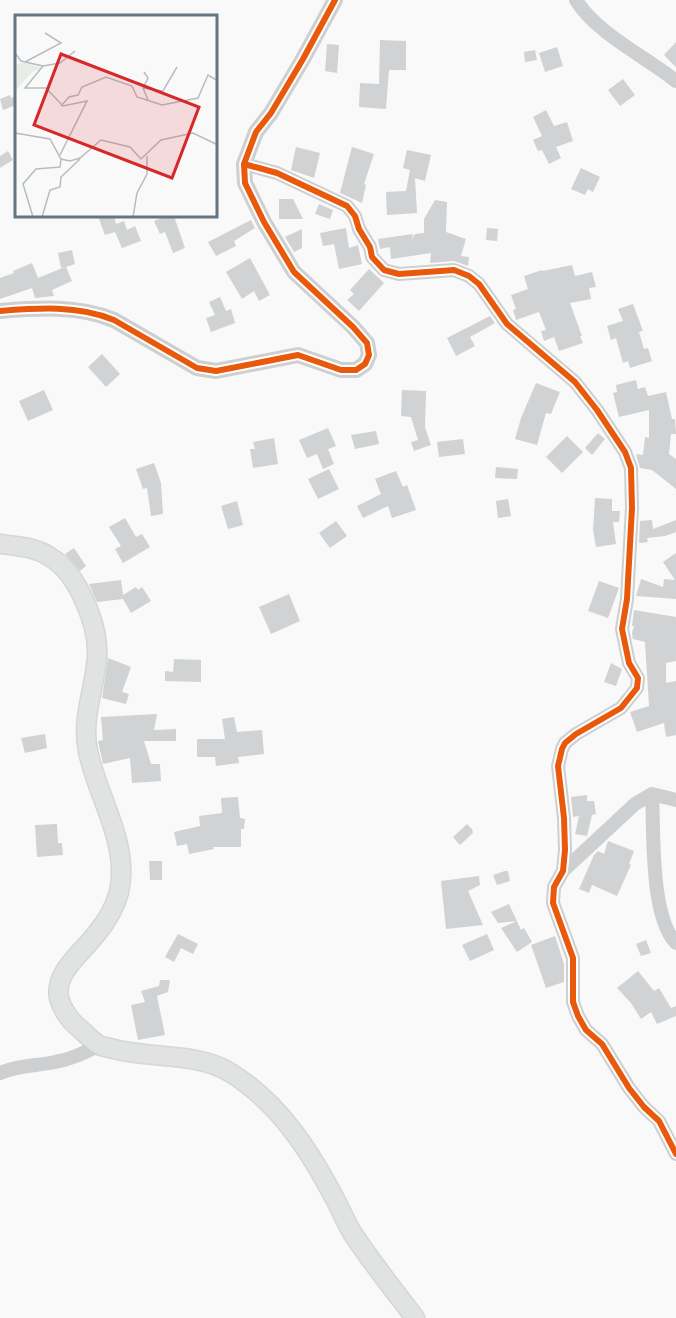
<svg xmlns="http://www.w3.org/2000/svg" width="676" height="1318" font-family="'Nunito Sans',sans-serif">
  <rect width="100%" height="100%" fill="#f9f9f9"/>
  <path fill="#d0d2d3" d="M 380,40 L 406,41 L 406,70 L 389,70 L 386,109 L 359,107 L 360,83 L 379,84 Z
    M 676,42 L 676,67 L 664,55 Z
    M 327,44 L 339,45 L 337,73 L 325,71 Z
    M 557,47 L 563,66 L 545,72 L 539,53 Z
    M 535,50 L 537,60 L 525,62 L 524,52 Z
    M 623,79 L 635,95 L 620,106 L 608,90 Z
    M 10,95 L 11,98 L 16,95 L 16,105 L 3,110 L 0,99 Z
    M 546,110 L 554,126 L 567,122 L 573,141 L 556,147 L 561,158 L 549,164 L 542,150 L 538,151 L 533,140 L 542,136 L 533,117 Z
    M 296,147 L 320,153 L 314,178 L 291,170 Z
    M 352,147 L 374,154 L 364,184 L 366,185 L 362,203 L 340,193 Z
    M 407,150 L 431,155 L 425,181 L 415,178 L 417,213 L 387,215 L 386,192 L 406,191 L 410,170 L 403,168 Z
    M 8,151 L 13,160 L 0,168 L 0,156 Z
    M 581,168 L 600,177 L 593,192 L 588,189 L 585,195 L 571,189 Z
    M 279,199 L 293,199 L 303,219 L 279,219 Z
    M 435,200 L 447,202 L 446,232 L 466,239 L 461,256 L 469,257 L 468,266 L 454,261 L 430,263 L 431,253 L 391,259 L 390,247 L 380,249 L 378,239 L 413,234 L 412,239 L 415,234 L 424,233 L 424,219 Z
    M 319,204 L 333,210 L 330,219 L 315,214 Z
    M 98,216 L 114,216 L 116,224 L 124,221 L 127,230 L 135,226 L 141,241 L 122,248 L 115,232 L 105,235 Z
    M 166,216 L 174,216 L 185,248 L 173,253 L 165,232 L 160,234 L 154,221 Z
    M 251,220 L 255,228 L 234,241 L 236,246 L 216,256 L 208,242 Z
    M 346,228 L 349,248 L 358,245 L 362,264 L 339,269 L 334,244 L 323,246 L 320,233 Z
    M 487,228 L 498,229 L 497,241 L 486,240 Z
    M 302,229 L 302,248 L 294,252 L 285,237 Z
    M 72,250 L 75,264 L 66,267 L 72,281 L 52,290 L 54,296 L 35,298 L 32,288 L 0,299 L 0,278 L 14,273 L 13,271 L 32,263 L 38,278 L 65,267 L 61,268 L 58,253 Z
    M 250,258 L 270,295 L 259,301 L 254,291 L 242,299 L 226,272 Z
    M 572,265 L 575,276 L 592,272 L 596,287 L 589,288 L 591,299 L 570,303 L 582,336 L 580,336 L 583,343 L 559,351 L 554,337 L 544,341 L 541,331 L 546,330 L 539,312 L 516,320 L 513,310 L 516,309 L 511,295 L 528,289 L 524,276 L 542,270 L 543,271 Z
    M 369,269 L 384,283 L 359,311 L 347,300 L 354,294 L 350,290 Z
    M 220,297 L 226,311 L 231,309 L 235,323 L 211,332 L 206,318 L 215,315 L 209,302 Z
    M 633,304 L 643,331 L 639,332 L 644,349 L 648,348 L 652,361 L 630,368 L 628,361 L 623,363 L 616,338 L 611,340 L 607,326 L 623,321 L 618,309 Z
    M 490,316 L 495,323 L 470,337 L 475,346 L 456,356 L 447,338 Z
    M 102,354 L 120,374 L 106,387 L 88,367 Z
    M 636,380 L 638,389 L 645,387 L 648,396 L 666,392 L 672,419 L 675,419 L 676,434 L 671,434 L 669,454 L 676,459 L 676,489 L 652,470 L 640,468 L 636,454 L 643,455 L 645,437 L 649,438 L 649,410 L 619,417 L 613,393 L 617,392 L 616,385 Z
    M 536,383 L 560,392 L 551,414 L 546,413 L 537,445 L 515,439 L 521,418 Z
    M 44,390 L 53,410 L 28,421 L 19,401 Z
    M 402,390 L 426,391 L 425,427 L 431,445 L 414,451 L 411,442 L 418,440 L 411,417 L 401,416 Z
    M 328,428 L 336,446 L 328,449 L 334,464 L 323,469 L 317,454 L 307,458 L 299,440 Z
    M 376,431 L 379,444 L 355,449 L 351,435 Z
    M 598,433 L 605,439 L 592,455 L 585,448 Z
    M 567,436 L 583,452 L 562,473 L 546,457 Z
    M 274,438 L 278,464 L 253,468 L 250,449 L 255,449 L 253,442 Z
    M 463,439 L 465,454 L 439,457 L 437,442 Z
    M 154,463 L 161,483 L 163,514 L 151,516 L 147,488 L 143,489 L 136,469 Z
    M 496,467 L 518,469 L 517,479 L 495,478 Z
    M 329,469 L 339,489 L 318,499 L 308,479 Z
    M 396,471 L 403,487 L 407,485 L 416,510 L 392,518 L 388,506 L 363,518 L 357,506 L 381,494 L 375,479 Z
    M 595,498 L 612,499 L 612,511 L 620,511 L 619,522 L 613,522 L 616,544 L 596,547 L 593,530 Z
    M 508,499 L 511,516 L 498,518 L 496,501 Z
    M 237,501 L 243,525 L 228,529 L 221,506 Z
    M 125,518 L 136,537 L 142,534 L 150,547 L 123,563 L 115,549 L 121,546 L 109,527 Z
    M 652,520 L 653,529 L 676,520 L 676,532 L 665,536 L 647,538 L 648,542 L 639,543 L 640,521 Z
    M 336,521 L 347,536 L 330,548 L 319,533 Z
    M 74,548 L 86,566 L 80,571 L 65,554 Z
    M 676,553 L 676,599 L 636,596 L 641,579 L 663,587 L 664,579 L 675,580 L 663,562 Z
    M 121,580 L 123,595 L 136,587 L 138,590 L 142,587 L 151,601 L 131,613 L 123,599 L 97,602 L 89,584 Z
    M 599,581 L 619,588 L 608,618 L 588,611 Z
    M 289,594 L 300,621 L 271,634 L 259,607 Z
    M 634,610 L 676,617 L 676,661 L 666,663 L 666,683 L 676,681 L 676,735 L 666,737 L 664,723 L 637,732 L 630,712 L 649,706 L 645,642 L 633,639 L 632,633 L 634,626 L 632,626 Z
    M 108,658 L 131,667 L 122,692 L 129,694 L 126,704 L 102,698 Z
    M 174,659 L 201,660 L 201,682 L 165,681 L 165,671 L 173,672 Z
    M 611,663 L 622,669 L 616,686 L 604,682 Z
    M 157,714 L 154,730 L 176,729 L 176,741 L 144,741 L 151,764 L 160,764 L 161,781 L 132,783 L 130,758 L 103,764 L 98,741 L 103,740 L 101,717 Z
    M 234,717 L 237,732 L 262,730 L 264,754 L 238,757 L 239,763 L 216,766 L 215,757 L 197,757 L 197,739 L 225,739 L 222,719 Z
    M 45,734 L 47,748 L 25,753 L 21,738 Z
    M 587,795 L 587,801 L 594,801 L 596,814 L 592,815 L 587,836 L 575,834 L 579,816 L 573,817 L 571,797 Z
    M 238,797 L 240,818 L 245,819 L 244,829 L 241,829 L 241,847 L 213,847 L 214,849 L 189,854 L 187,844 L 177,846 L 174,832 L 200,826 L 199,816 L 222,813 L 221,798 Z
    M 57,824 L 58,843 L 62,843 L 63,855 L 37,857 L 35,825 Z
    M 467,824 L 472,829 L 473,833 L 460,845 L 453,837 Z
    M 608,841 L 634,851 L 629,864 L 631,865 L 617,896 L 592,885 L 589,893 L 579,889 L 594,855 L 598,851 L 604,854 Z
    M 149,861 L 162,861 L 162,880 L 150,880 Z
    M 505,871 L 508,871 L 510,881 L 497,885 L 493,875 Z
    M 479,876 L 480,885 L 468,891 L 483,925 L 446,929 L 441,881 Z
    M 509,904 L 521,930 L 524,928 L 532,942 L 517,952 L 501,928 L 517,921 L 498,923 L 491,912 Z
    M 178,934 L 198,944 L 193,954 L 181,948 L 174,962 L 165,957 Z
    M 487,934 L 494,950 L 470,961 L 462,945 Z
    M 555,936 L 564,964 L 564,982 L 546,988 L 531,945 Z
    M 646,940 L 651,953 L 641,956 L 636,944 Z
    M 638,971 L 654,991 L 659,988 L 671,1008 L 676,1006 L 676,1016 L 657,1024 L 651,1012 L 641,1019 L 631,1003 L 617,988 Z
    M 160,980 L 170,980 L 168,992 L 157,996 L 165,1035 L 138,1040 L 131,1005 L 145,1002 L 141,991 L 159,986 Z"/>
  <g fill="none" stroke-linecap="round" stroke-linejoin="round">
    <defs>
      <path id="secondary" d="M 0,544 C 17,546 35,547 50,557 C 78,573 99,626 97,657 C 95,688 81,719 88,751 C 97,797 130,843 119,892 C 115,907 107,921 97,933 C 83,952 54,972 59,998 C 62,1009 70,1021 79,1028 C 85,1033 92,1041 99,1045 C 103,1047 110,1048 114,1049 C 151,1059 198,1052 231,1073 C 280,1104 310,1151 336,1201 C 342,1212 346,1223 353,1234 C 372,1263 394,1290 415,1318"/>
    </defs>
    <use href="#secondary" stroke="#d5d6d7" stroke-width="21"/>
    <path stroke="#cecfd0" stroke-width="14" d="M 576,0 C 596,33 646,57 676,81
      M 244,164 L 277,173 L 347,206 L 355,216 L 359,229 L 370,247 L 372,257 L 384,270 L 399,274 L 454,270 L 469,276 L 479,284 L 507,324 L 575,382 L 597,410 L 625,452 L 631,468 L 632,508 L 627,599 L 622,629 L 629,663 L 638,678 L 637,688 L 621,708 L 576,734 L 565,743 L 562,749 L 558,766 L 564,818 L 565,850 L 563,871 L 554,887 L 553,903 L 573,958 L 573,1002 L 578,1016 L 586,1030 L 602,1044 L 629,1088 L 644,1107 L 659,1121 L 676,1154
      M 652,794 C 654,831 650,916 676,943
      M 563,871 L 635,804 L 652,794 L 676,800
      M 0,1073 C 18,1065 37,1066 55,1062 C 72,1059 84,1053 99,1045"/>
    <path stroke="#cecfd0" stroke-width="16" d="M 0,311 C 38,308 78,305 114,320 L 197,368 L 216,371 L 298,355 L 341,370 L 356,370 L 365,364 L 369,355 L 367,343 L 353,327 L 294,272 L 264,222 L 245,183 L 244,164 L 256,132 L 271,113 L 303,59 L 335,0"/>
    <use href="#secondary" stroke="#e1e2e2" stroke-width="18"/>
    <defs>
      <path id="cycleway" d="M 244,164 L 277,173 L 347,206 L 355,216 L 359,229 L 370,247 L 372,257 L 384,270 L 399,274 L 454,270 L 469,276 L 479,284 L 507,324 L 575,382 L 597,410 L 625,452 L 631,468 L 632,508 L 627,599 L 622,629 L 629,663 L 638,678 L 637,688 L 621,708 L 576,734 L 565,743 L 562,749 L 558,766 L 564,818 L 565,850 L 563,871 L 554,887 L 553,903 L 573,958 L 573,1002 L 578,1016 L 586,1030 L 602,1044 L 629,1088 L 644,1107 L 659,1121 L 676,1154
        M 0,311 C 38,308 78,305 114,320 L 197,368 L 216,371 L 298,355 L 341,370 L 356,370 L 365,364 L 369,355 L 367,343 L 353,327 L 294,272 L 264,222 L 245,183 L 244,164 L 256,132 L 271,113 L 303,59 L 335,0"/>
    </defs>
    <use href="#cycleway" stroke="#fff" stroke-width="10"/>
    <use href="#cycleway" stroke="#e8590c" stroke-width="6"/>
  </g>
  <g transform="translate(15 15)">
    <rect width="202" height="202" fill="#f9f9f9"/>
    <path d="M 11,48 L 27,53 L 17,57 L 0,76 L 0,49 Z" fill="#e8ebe6"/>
    <path fill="none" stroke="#b5bdc3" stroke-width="1.5" d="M 0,38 L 6,46 L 28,51 L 10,73 L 31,73 L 48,91 L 72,86 L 45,140M 10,47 L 46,28 L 30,18M 28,51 L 45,48 L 60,36M 129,57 L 133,63 L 128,73 L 133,85M 128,73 L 148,76 L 162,52M 46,91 L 54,82 L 63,80 L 67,72 L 91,62 L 117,71 L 122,82 L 147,90 L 183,83 L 193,60 L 203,66M 0,118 L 35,124 L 46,144 L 55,146 L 65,143 L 86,125 L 115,132 L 126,144 L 146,125 L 178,118 L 203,130M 18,202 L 8,169 L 21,154 L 45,152 L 46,144M 27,202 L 35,175 L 45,172 L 46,162 L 65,144M 118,202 L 122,178 L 132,159 L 132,141"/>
    <path fill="#d62828" fill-opacity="0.15" stroke="#d62828" stroke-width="3" d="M 46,39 L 184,92 L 157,163 L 19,110 Z"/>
    <rect width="202" height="202" fill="none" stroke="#657683" stroke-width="3"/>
  </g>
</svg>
